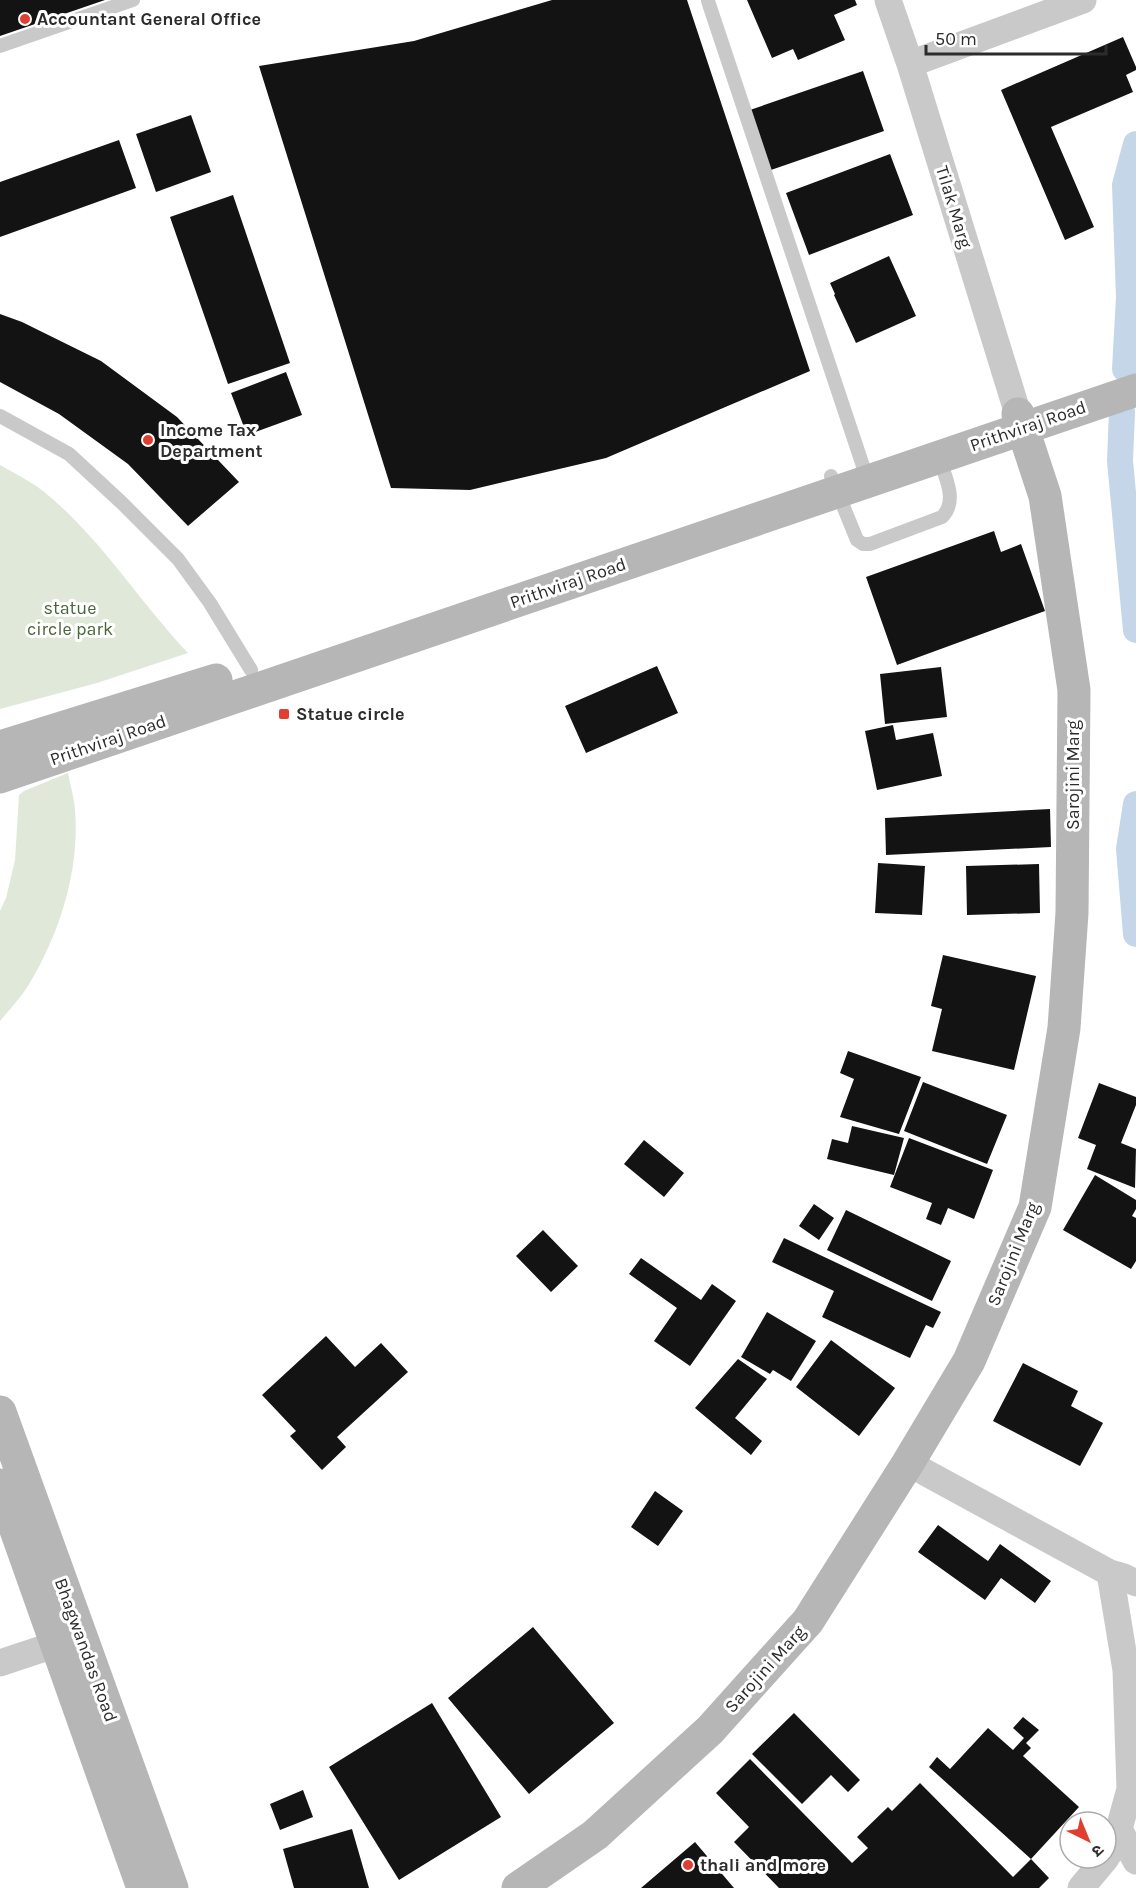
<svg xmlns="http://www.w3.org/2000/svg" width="1136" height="1888" font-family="Karla,'Noto Sans Devanagari',sans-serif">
  <rect width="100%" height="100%" fill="#fff"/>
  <path fill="#e0e9d9" d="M 0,465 C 14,473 30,481 43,491 C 100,537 138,600 188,653 L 97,683 L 0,709 Z
    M 68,773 C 70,785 74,797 75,809 C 80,868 61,930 31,981 C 23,995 11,1008 0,1021 L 0,911 L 6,898 L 15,860 L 19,795 L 24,791 Z"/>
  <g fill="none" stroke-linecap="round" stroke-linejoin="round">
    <path stroke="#c5d6e9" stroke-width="26" d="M 1125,369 L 1129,297 L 1125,185 L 1136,144
      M 1122,412 L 1120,461 L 1136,630
      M 1136,804 L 1129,849 L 1136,934"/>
  </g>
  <path fill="#131313" d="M 0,0 L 105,0 L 0,36 Z
    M 552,0 L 687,0 L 810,371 L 606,458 L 470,490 L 391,488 L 259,66 L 414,41 Z
    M 747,0 L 855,0 L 857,5 L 834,15 L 845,40 L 798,60 L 793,49 L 772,58 Z
    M 1123,37 L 1136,67 L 1136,70 L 1126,75 L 1133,92 L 1051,127 L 1094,227 L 1065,240 L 1001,90 Z
    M 863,71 L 884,131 L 768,171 L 747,111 Z
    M 191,115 L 211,172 L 156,192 L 136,134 Z
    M 119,140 L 136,188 L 0,237 L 0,182 Z
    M 890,154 L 913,215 L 809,255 L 786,193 Z
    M 233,195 L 290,363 L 228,384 L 170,217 Z
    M 889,256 L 916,316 L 856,343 L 834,295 L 835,294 L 830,283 Z
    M 0,314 L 22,322 L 101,361 L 177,417 L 239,482 L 188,526 L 128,464 L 59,414 L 0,382 Z
    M 286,372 L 302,415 L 247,435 L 231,393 Z
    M 994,531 L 1001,552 L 1021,544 L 1045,611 L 897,665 L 866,577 Z
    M 657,666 L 678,713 L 586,753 L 565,706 Z
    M 941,667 L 947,717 L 885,724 L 880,674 Z
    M 893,725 L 896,740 L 933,733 L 942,776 L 877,790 L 865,731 Z
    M 1050,809 L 1051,847 L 886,855 L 885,818 Z
    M 878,863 L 925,866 L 922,915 L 875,913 Z
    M 1039,864 L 1040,913 L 967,915 L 966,866 Z
    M 943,955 L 1036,976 L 1014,1070 L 932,1051 L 942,1009 L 931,1006 Z
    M 848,1051 L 921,1077 L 899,1134 L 840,1117 L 854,1079 L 840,1073 Z
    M 923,1082 L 1007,1115 L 987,1164 L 904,1131 Z
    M 1099,1083 L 1136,1097 L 1136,1105 L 1121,1143 L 1136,1149 L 1135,1188 L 1087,1169 L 1096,1145 L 1078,1138 Z
    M 852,1126 L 904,1138 L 894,1175 L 827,1159 L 832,1139 L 848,1143 Z
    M 909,1138 L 993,1170 L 974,1219 L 948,1208 L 941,1225 L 926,1219 L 932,1203 L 890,1187 Z
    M 644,1140 L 684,1173 L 664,1197 L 624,1164 Z
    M 1095,1175 L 1136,1200 L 1136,1209 L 1132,1216 L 1136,1218 L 1136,1261 L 1131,1269 L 1063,1230 Z
    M 814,1204 L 834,1218 L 819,1240 L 799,1226 Z
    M 846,1210 L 951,1261 L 932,1301 L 827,1250 Z
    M 543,1230 L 578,1266 L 551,1292 L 516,1256 Z
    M 784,1238 L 941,1312 L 933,1328 L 926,1325 L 910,1358 L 822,1317 L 834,1291 L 772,1262 Z
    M 641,1258 L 701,1300 L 712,1284 L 736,1301 L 690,1366 L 654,1341 L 677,1308 L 629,1274 Z
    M 767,1312 L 816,1341 L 791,1381 L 773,1370 L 770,1374 L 741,1357 Z
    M 326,1336 L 355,1367 L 381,1343 L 408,1372 L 337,1437 L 346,1447 L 322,1470 L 290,1436 L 296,1431 L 262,1395 Z
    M 831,1340 L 895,1388 L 859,1436 L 796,1387 Z
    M 738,1359 L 767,1379 L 735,1418 L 762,1441 L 751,1455 L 695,1408 Z
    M 1023,1363 L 1078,1391 L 1071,1406 L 1103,1423 L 1080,1466 L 993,1421 Z
    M 655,1491 L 683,1511 L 658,1546 L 631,1527 Z
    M 938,1525 L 988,1561 L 1000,1544 L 1051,1581 L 1035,1603 L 1001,1578 L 985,1600 L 918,1552 Z
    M 533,1627 L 614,1723 L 529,1794 L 448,1698 Z
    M 432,1703 L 501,1817 L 399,1880 L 329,1767 Z
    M 794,1713 L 860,1780 L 848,1792 L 831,1775 L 802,1804 L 752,1754 Z
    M 1023,1717 L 1039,1730 L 1026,1743 L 1031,1748 L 1023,1756 L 1079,1807 L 1031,1859 L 929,1767 L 937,1757 L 950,1769 L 988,1728 L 1013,1750 L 1024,1738 L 1013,1728 Z
    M 750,1759 L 852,1863 L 868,1848 L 857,1837 L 888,1807 L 892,1811 L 920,1783 L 1013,1877 L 1031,1859 L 1049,1878 L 1039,1888 L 779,1888 L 734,1842 L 749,1827 L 716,1793 Z
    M 303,1790 L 313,1817 L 280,1830 L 270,1804 Z
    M 352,1829 L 369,1888 L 294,1888 L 283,1849 Z
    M 695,1842 L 734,1888 L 641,1888 Z"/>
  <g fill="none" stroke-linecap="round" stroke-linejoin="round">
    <path stroke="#c9c9c9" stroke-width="14" d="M 708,1 L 863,466
      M 0,46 L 133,0
      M 0,416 L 69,454 L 122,503 L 178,559 L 210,603 L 251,670
      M 831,476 L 857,540 L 863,544 L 870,544 L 942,517 C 959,500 944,475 938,455"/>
    <path stroke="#c9c9c9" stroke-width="27" d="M 888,0 L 910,64 L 1018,414
      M 910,64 L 1083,0
      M 908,1463 L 1110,1573 L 1124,1577 L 1136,1583
      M 0,1663 L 57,1644
      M 1119,1829 L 1136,1861
      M 1106,1857 L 1114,1847 L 1130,1789 L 1126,1670 L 1110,1573
      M 1081,1888 L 1106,1858"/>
    <path stroke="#b6b6b6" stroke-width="33" d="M 0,747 L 216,680
      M 0,777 L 1136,390
      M 0,1412 L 172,1888
      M 0,1485 L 143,1888
      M 518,1888 L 595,1835 L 710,1730 L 808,1621 L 908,1463 L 969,1361 L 1035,1207 L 1064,1028 L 1072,913 L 1074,690 L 1045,496 L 1018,414"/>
  </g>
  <g fill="#e03e31" stroke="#fff" stroke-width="2">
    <circle cx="25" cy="19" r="6"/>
    <circle cx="148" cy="440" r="6"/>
    <rect x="278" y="708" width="12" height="12" rx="3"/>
    <circle cx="688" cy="1865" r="6"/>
  </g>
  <g text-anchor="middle" stroke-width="6" stroke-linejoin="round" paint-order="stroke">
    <g font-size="18" font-weight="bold" fill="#2c2c2c" stroke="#fff" text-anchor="start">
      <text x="37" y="25">Accountant General Office</text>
      <text x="160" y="436">Income Tax<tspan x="160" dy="21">Department</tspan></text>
      <text x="296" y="720">Statue circle</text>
      <text x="700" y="1871">thali and more</text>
    </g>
    <g font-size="18" fill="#2c2c2c" stroke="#fff">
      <text transform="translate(954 207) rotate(73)" y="6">Tilak Marg</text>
      <text transform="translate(1028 426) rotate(-19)" y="6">Prithviraj Road</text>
      <text transform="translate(568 583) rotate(-19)" y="6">Prithviraj Road</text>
      <text transform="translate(108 740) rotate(-19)" y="6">Prithviraj Road</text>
      <text transform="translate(1073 775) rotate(-90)" y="6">Sarojini Marg</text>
      <text transform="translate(1013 1254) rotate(-68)" y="6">Sarojini Marg</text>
      <text transform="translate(86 1650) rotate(70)" y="6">Bhagwandas Road</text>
      <text transform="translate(765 1669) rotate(-48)" y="6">Sarojini Marg</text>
    </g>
    <g font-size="18" fill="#49663b" stroke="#fff">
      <text x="70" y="614">statue<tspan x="70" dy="21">circle park</tspan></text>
    </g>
  </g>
  <g transform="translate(1088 1840) rotate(137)"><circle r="28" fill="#ffffff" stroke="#ababab" stroke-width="1.5"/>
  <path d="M0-4.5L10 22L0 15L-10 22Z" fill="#e03e31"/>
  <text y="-9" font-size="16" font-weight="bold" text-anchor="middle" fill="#2c2c2c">उ</text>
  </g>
  <path d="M926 45v9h180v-9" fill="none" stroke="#2c2c2c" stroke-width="3"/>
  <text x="935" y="45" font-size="18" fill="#2c2c2c" stroke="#ffffff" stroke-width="4.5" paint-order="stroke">50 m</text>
</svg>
